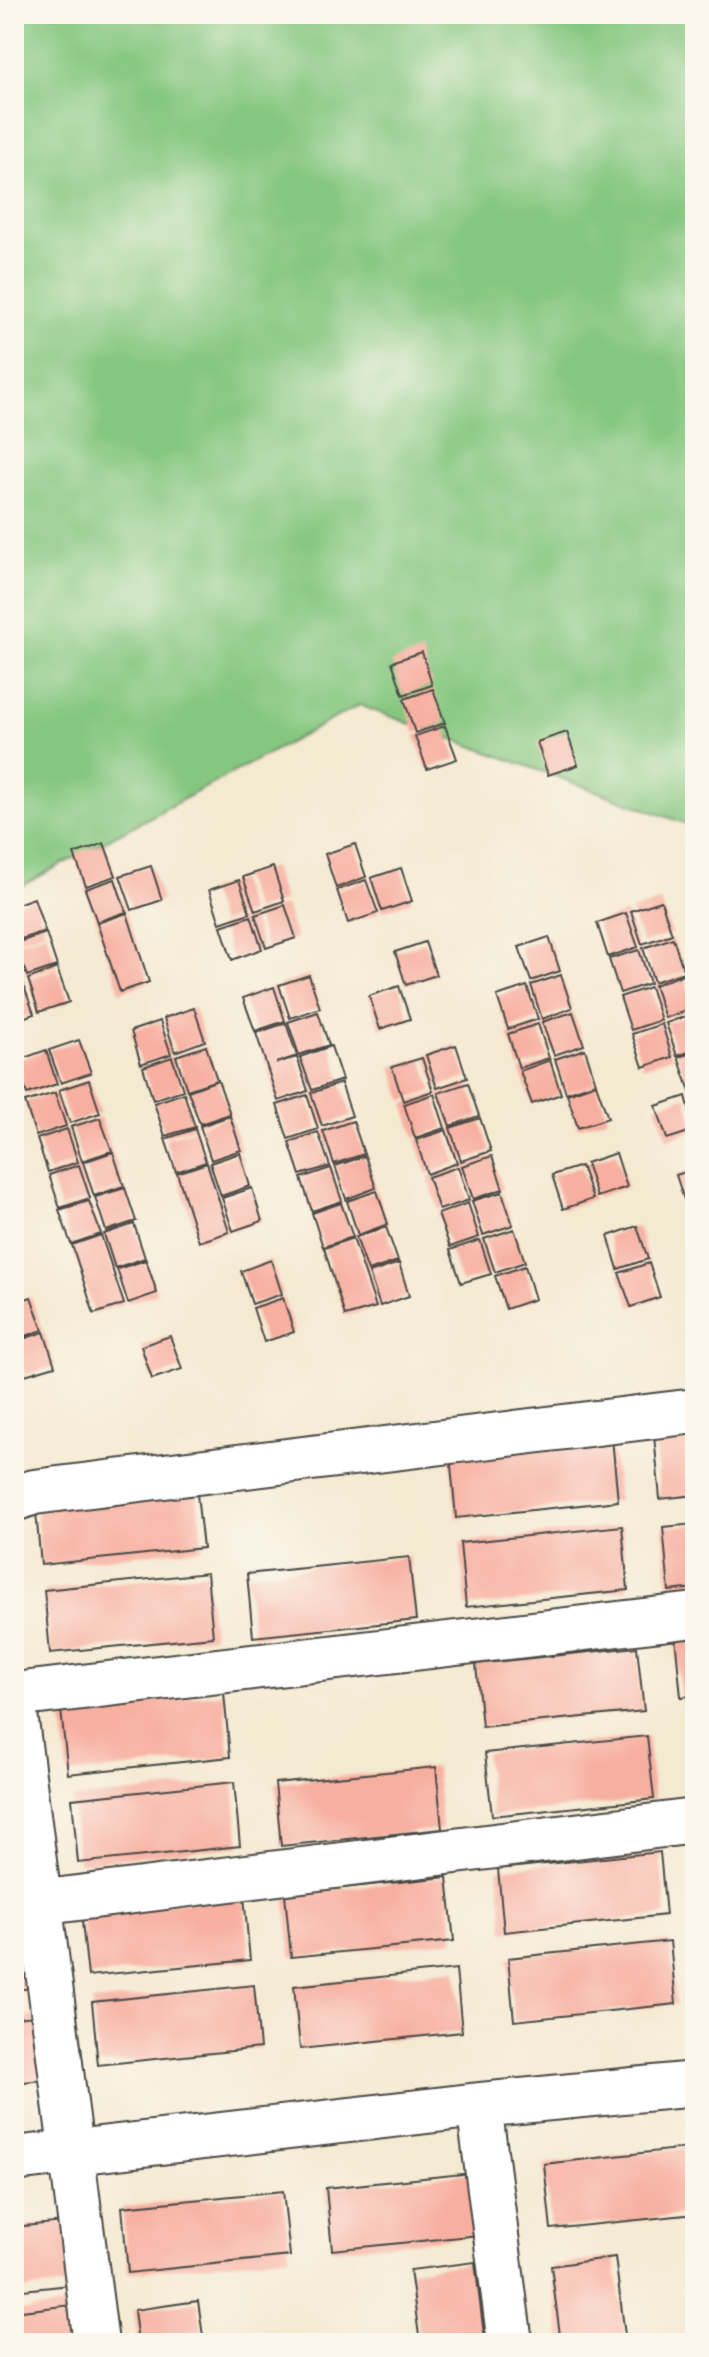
<svg xmlns="http://www.w3.org/2000/svg" width="709" height="2357" font-family="Mynerve,sans-serif">
  <rect width="100%" height="100%" fill="#fbf7ec"/>
  <filter id="ink" filterUnits="userSpaceOnUse"><feTurbulence type="fractalNoise" baseFrequency=".0125" numOctaves="2"/><feDisplacementMap in="SourceGraphic" scale="16" xChannelSelector="R" yChannelSelector="G"/><feConvolveMatrix kernelMatrix="1 2 1 2 8 2 1 2 1" color-interpolation-filters="sRGB"/></filter>
  <filter id="wash" filterUnits="userSpaceOnUse"><feTurbulence type="fractalNoise" baseFrequency=".006" numOctaves="4" result="noise"/><feDisplacementMap in="SourceGraphic" scale="32" xChannelSelector="R" yChannelSelector="G"/><feGaussianBlur stdDeviation="1.8" result="paint"/><feColorMatrix in="noise" values="0 0 0 0 0 0 0 0 0 0 0 0 0 0 0 0 0 1.4 0 .05"/><feComposite in="paint" operator="in"/></filter>
  <g filter="url(#wash)">
    <rect width="100%" height="100%" fill="#f4e9d1"/>
    <path fill="#85c780" stroke="#587956" stroke-width="2" d="M 14,14 L 695,14 L 695,827 L 359,705 L 14,890 Z"/>
    <g id="blocks">
      <path fill="#f7afa0" d="M 422,652 L 432,685 L 403,695 L 392,662 Z
        M 433,689 L 445,723 L 415,733 L 404,699 Z
        M 445,726 L 457,759 L 427,769 L 415,736 Z
        M 567,732 L 578,765 L 548,775 L 537,742 Z
        M 104,843 L 116,876 L 86,886 L 74,854 Z
        M 355,844 L 366,877 L 336,888 L 325,854 Z
        M 151,866 L 162,900 L 132,910 L 120,876 Z
        M 273,867 L 284,901 L 255,911 L 243,877 Z
        M 401,868 L 412,901 L 382,911 L 371,878 Z
        M 115,879 L 126,912 L 97,922 L 85,889 Z
        M 239,880 L 250,913 L 220,923 L 209,890 Z
        M 366,880 L 378,913 L 348,923 L 337,890 Z
        M 34,898 L 45,931 L 15,941 L 14,905 Z
        M 661,901 L 672,934 L 642,944 L 631,911 Z
        M 285,905 L 296,938 L 266,948 L 255,915 Z
        M 127,913 L 149,982 L 120,992 L 97,923 Z
        M 626,913 L 638,947 L 608,957 L 597,923 Z
        M 251,916 L 262,949 L 232,960 L 221,926 Z
        M 46,933 L 57,966 L 27,976 L 16,943 Z
        M 549,937 L 560,971 L 531,981 L 519,947 Z
        M 673,938 L 684,972 L 654,982 L 643,948 Z
        M 425,942 L 436,975 L 406,985 L 395,952 Z
        M 639,950 L 650,983 L 620,993 L 609,959 Z
        M 14,954 L 23,979 L 14,982 Z
        M 57,968 L 69,1002 L 39,1012 L 28,979 Z
        M 684,974 L 695,1008 L 665,1018 L 654,985 Z
        M 309,975 L 320,1008 L 290,1018 L 279,985 Z
        M 561,975 L 572,1008 L 542,1019 L 531,985 Z
        M 22,981 L 34,1014 L 14,1021 L 14,984 Z
        M 399,986 L 410,1019 L 380,1029 L 369,996 Z
        M 527,986 L 538,1019 L 508,1029 L 497,996 Z
        M 274,987 L 285,1021 L 255,1031 L 243,998 Z
        M 650,987 L 661,1020 L 631,1030 L 620,997 Z
        M 194,1008 L 205,1041 L 175,1052 L 164,1018 Z
        M 318,1012 L 329,1045 L 299,1055 L 288,1022 Z
        M 573,1012 L 584,1045 L 554,1055 L 542,1022 Z
        M 695,1013 L 695,1050 L 677,1056 L 666,1023 Z
        M 160,1021 L 171,1054 L 141,1064 L 131,1031 Z
        M 286,1023 L 297,1056 L 276,1063 L 297,1057 L 308,1091 L 278,1101 L 256,1033 Z
        M 538,1024 L 549,1058 L 519,1068 L 508,1034 Z
        M 662,1024 L 672,1057 L 643,1067 L 632,1034 Z
        M 79,1040 L 91,1073 L 61,1083 L 49,1050 Z
        M 456,1045 L 467,1078 L 437,1088 L 426,1055 Z
        M 206,1046 L 217,1080 L 187,1090 L 176,1056 Z
        M 331,1046 L 342,1080 L 312,1090 L 300,1057 Z
        M 585,1049 L 596,1083 L 566,1093 L 555,1059 Z
        M 46,1050 L 57,1084 L 27,1094 L 16,1061 Z
        M 695,1052 L 695,1089 L 690,1091 L 678,1057 Z
        M 172,1057 L 183,1090 L 153,1100 L 143,1067 Z
        M 422,1058 L 433,1091 L 403,1101 L 392,1067 Z
        M 550,1060 L 561,1094 L 532,1104 L 520,1071 Z
        M 89,1080 L 100,1113 L 70,1123 L 59,1090 Z
        M 218,1080 L 230,1114 L 200,1124 L 188,1091 Z
        M 341,1083 L 352,1116 L 322,1126 L 311,1093 Z
        M 468,1083 L 479,1116 L 450,1126 L 438,1093 Z
        M 596,1084 L 608,1118 L 578,1128 L 567,1094 Z
        M 55,1093 L 66,1126 L 36,1136 L 25,1102 Z
        M 184,1093 L 195,1127 L 165,1136 L 154,1103 Z
        M 434,1094 L 445,1128 L 415,1138 L 404,1104 Z
        M 307,1095 L 318,1129 L 288,1139 L 277,1105 Z
        M 686,1096 L 695,1130 L 667,1139 L 656,1106 Z
        M 230,1116 L 241,1150 L 211,1160 L 200,1126 Z
        M 100,1118 L 112,1151 L 82,1161 L 71,1127 Z
        M 480,1118 L 491,1151 L 461,1161 L 450,1128 Z
        M 353,1121 L 364,1154 L 334,1164 L 323,1131 Z
        M 67,1129 L 78,1162 L 48,1172 L 37,1139 Z
        M 195,1129 L 206,1162 L 176,1172 L 165,1139 Z
        M 446,1130 L 457,1163 L 427,1174 L 416,1140 Z
        M 318,1132 L 330,1166 L 300,1175 L 289,1142 Z
        M 113,1152 L 124,1186 L 94,1196 L 83,1162 Z
        M 240,1153 L 250,1186 L 221,1196 L 210,1163 Z
        M 616,1153 L 627,1187 L 597,1197 L 586,1163 Z
        M 365,1156 L 376,1188 L 346,1199 L 335,1166 Z
        M 492,1156 L 503,1189 L 473,1199 L 462,1166 Z
        M 207,1163 L 229,1232 L 199,1242 L 177,1173 Z
        M 79,1165 L 90,1198 L 60,1208 L 49,1175 Z
        M 581,1166 L 593,1199 L 563,1209 L 552,1175 Z
        M 458,1167 L 469,1200 L 439,1210 L 428,1177 Z
        M 331,1168 L 342,1201 L 312,1211 L 301,1178 Z
        M 695,1169 L 695,1206 L 687,1209 L 676,1175 Z
        M 125,1188 L 136,1221 L 106,1231 L 95,1197 Z
        M 252,1188 L 262,1221 L 233,1231 L 222,1198 Z
        M 377,1191 L 388,1224 L 358,1235 L 347,1201 Z
        M 502,1192 L 513,1225 L 483,1235 L 472,1201 Z
        M 89,1201 L 101,1234 L 71,1244 L 59,1210 Z
        M 341,1203 L 353,1237 L 323,1247 L 312,1213 Z
        M 468,1203 L 479,1237 L 450,1247 L 438,1214 Z
        M 134,1224 L 145,1258 L 115,1268 L 104,1234 Z
        M 637,1226 L 648,1259 L 618,1269 L 608,1236 Z
        M 386,1227 L 398,1261 L 368,1271 L 356,1237 Z
        M 514,1229 L 525,1262 L 495,1272 L 484,1239 Z
        M 101,1235 L 124,1304 L 94,1314 L 72,1245 Z
        M 353,1238 L 376,1307 L 345,1316 L 324,1248 Z
        M 14,1239 L 21,1259 L 14,1261 Z
        M 480,1240 L 491,1274 L 461,1283 L 450,1250 Z
        M 146,1260 L 157,1293 L 128,1303 L 117,1269 Z
        M 271,1260 L 282,1294 L 252,1304 L 241,1271 Z
        M 399,1263 L 409,1296 L 380,1306 L 369,1273 Z
        M 649,1263 L 660,1297 L 631,1307 L 619,1273 Z
        M 525,1266 L 535,1299 L 506,1309 L 495,1276 Z
        M 31,1297 L 43,1330 L 14,1340 L 14,1303 Z
        M 283,1298 L 294,1332 L 264,1342 L 253,1308 Z
        M 44,1332 L 55,1366 L 25,1375 L 14,1342 Z
        M 170,1336 L 182,1369 L 152,1379 L 141,1346 Z
        M 695,1431 L 695,1495 L 660,1499 L 654,1435 Z
        M 612,1438 L 618,1501 L 456,1518 L 450,1455 Z
        M 196,1485 L 203,1548 L 41,1565 L 35,1501 Z
        M 695,1524 L 695,1588 L 669,1591 L 663,1527 Z
        M 622,1526 L 628,1590 L 466,1607 L 460,1543 Z
        M 409,1557 L 416,1620 L 253,1637 L 247,1574 Z
        M 207,1573 L 213,1637 L 50,1653 L 44,1590 Z
        M 695,1634 L 695,1695 L 681,1697 L 675,1636 Z
        M 637,1647 L 644,1711 L 482,1727 L 476,1664 Z
        M 224,1693 L 230,1757 L 68,1774 L 61,1710 Z
        M 687,1731 L 695,1731 L 695,1786 L 693,1786 Z
        M 647,1736 L 654,1799 L 492,1816 L 485,1753 Z
        M 436,1767 L 442,1829 L 281,1846 L 275,1783 Z
        M 234,1782 L 240,1846 L 78,1863 L 72,1799 Z
        M 660,1852 L 666,1915 L 504,1932 L 498,1869 Z
        M 447,1877 L 454,1941 L 291,1957 L 285,1894 Z
        M 244,1896 L 250,1960 L 88,1976 L 81,1913 Z
        M 27,1925 L 33,1988 L 14,1990 L 14,1926 Z
        M 670,1941 L 676,2004 L 514,2021 L 508,1958 Z
        M 456,1969 L 462,2032 L 300,2049 L 294,1986 Z
        M 254,1985 L 260,2048 L 98,2065 L 92,2002 Z
        M 36,2016 L 42,2080 L 14,2083 L 14,2018 Z
        M 695,2147 L 695,2214 L 551,2229 L 544,2164 Z
        M 482,2172 L 489,2234 L 332,2250 L 326,2188 Z
        M 283,2191 L 290,2256 L 128,2273 L 122,2207 Z
        M 64,2222 L 70,2285 L 14,2291 L 14,2227 Z
        M 615,2257 L 626,2343 L 561,2343 L 551,2266 Z
        M 475,2262 L 485,2343 L 420,2343 L 410,2270 Z
        M 198,2301 L 204,2343 L 138,2343 L 134,2310 Z
        M 71,2305 L 76,2343 L 14,2343 L 14,2312 Z"/>
    </g>
  </g>
  <g filter="url(#ink)">
    <use href="#blocks" fill-opacity="0" stroke="#494844" stroke-width="2"/>
    <g fill="none" stroke-linecap="round" stroke-linejoin="round">
      <defs>
        <path id="minor" d="M 14,1499 L 34,1492 L 695,1411
          M 14,1695 L 695,1615
          M 14,1706 L 96,2343
          M 14,1906 L 695,1821
          M 479,2105 L 510,2343
          M 14,2159 L 479,2105 L 695,2084"/>
      </defs>
      <use href="#minor" stroke="#494844" stroke-width="48"/>
      <use href="#minor" stroke="#fff" stroke-width="44"/>
    </g>
  </g>
  <rect width="709" height="2357" fill="none" stroke="#fbf7ec" stroke-width="48"/>
</svg>
